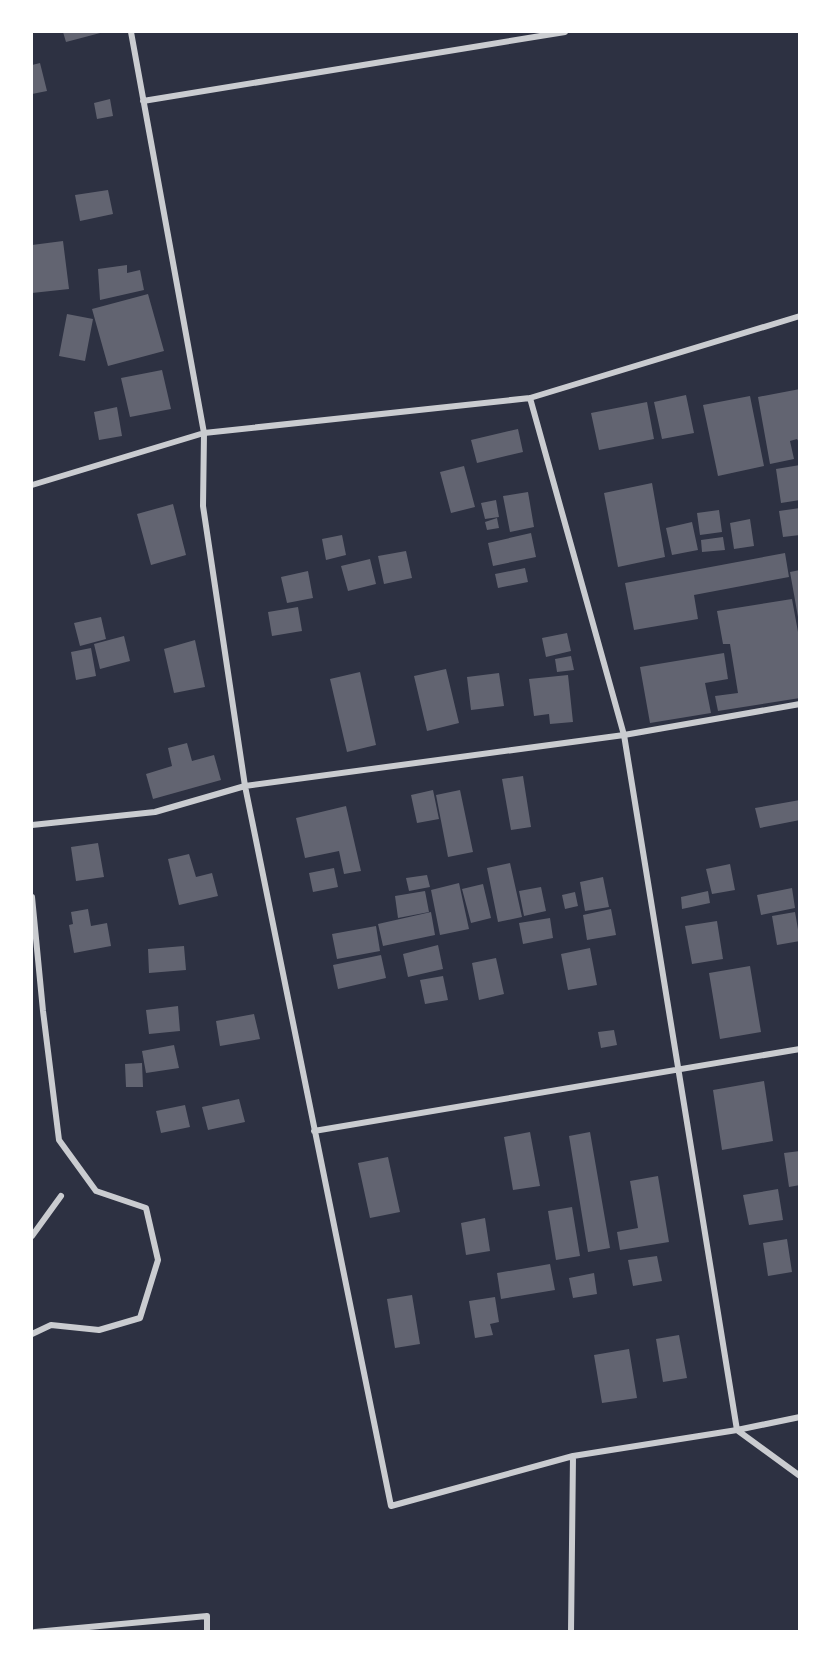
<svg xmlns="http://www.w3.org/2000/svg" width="831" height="1663" font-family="'Nunito Sans',sans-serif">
  <rect width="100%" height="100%" fill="#2d3142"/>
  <path fill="#626471" d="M 63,32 L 104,32 L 66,42 Z
    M 40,63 L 47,91 L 32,94 L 32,65 Z
    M 110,99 L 113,116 L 97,119 L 94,103 Z
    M 108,190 L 113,214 L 80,221 L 75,195 Z
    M 63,241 L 69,289 L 32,293 L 32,245 Z
    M 127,265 L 127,273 L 140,270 L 144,290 L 100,300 L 98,269 Z
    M 148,294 L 164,351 L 108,366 L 92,309 Z
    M 67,314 L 93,319 L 85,361 L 59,356 Z
    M 162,370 L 171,409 L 130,417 L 121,378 Z
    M 800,389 L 800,444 L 797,439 L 790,441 L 794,459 L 770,464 L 758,397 Z
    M 686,395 L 694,433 L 662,439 L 654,402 Z
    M 750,396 L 764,466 L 718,476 L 703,405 Z
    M 647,402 L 654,439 L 599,450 L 591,413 Z
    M 117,407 L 122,436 L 99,440 L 94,412 Z
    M 518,429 L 523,452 L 477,463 L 471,440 Z
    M 800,465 L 800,500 L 781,503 L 776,469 Z
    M 464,466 L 475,507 L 451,513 L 440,472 Z
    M 652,483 L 665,557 L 618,567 L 604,493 Z
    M 528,492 L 534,527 L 510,532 L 503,496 Z
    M 496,500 L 499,517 L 485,519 L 481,503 Z
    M 173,504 L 186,555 L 151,565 L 137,514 Z
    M 800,508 L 800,535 L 783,537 L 779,511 Z
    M 719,510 L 722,532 L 700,535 L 697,513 Z
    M 497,518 L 499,528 L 487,530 L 485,522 Z
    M 750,519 L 754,546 L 734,549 L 730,523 Z
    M 692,522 L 698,550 L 672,555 L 666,528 Z
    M 531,533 L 536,557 L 493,566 L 488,543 Z
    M 342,535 L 346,555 L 326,560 L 322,539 Z
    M 723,537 L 725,550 L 702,552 L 701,540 Z
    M 406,551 L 412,578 L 384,584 L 378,556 Z
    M 785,553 L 789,577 L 694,595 L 698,619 L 634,630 L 625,583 Z
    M 370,559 L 376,584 L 348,591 L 341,566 Z
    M 525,568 L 528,582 L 498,588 L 495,574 Z
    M 800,570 L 800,617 L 798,617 L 790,572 Z
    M 308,571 L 313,598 L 287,603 L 281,577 Z
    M 792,599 L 800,643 L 800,698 L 718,711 L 715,696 L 738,693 L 730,644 L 723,644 L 717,611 Z
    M 298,607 L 302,631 L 272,636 L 268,612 Z
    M 101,617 L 106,639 L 80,646 L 74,623 Z
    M 567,633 L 571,651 L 546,657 L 542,638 Z
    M 124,636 L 130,661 L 100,669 L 94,644 Z
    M 195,640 L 205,687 L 174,693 L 164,649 Z
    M 91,648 L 96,676 L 76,680 L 71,652 Z
    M 724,653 L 728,679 L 705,683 L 711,713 L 650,723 L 640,667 Z
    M 571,656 L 574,670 L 557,672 L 555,659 Z
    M 446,669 L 459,723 L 427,731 L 414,676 Z
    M 360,672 L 376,745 L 347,752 L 330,679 Z
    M 499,673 L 504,706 L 471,710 L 467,677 Z
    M 568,675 L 573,722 L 550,724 L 549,714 L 534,716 L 529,679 Z
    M 187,743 L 192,761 L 214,755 L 221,780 L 153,799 L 146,774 L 172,766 L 168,748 Z
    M 523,776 L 531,827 L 511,830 L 502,779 Z
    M 433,790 L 439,819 L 417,823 L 411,795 Z
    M 460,790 L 473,852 L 448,857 L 436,795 Z
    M 800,800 L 800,820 L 760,828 L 755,808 Z
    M 346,806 L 361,871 L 344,874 L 339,851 L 305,858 L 296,818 Z
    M 98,843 L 104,877 L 76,881 L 71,847 Z
    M 189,854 L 196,877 L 212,873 L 218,896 L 179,905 L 168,859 Z
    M 510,863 L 522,917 L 498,922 L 487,868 Z
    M 730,864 L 735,890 L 712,894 L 706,869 Z
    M 334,868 L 338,887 L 313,892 L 309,873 Z
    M 427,875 L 430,887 L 409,891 L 406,878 Z
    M 603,877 L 609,907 L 585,911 L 580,882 Z
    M 459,883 L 469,929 L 440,935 L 431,890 Z
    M 483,884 L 491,918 L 471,923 L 462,889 Z
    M 541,887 L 546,911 L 524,916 L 519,891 Z
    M 792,888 L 795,908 L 761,915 L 757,895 Z
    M 425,891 L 429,912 L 398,918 L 395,896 Z
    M 708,891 L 710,903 L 682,909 L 681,897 Z
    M 575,892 L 578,906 L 565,909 L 562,895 Z
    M 88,909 L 91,926 L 107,923 L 111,946 L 74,953 L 69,925 L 73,924 L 71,912 Z
    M 611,909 L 616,935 L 587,940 L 583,915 Z
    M 431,912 L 435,935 L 383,946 L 378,924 Z
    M 795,912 L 800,941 L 777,945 L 772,916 Z
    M 550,918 L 553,938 L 523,944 L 519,923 Z
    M 717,921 L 723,959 L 692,964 L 685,926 Z
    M 376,926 L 380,951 L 337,959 L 332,934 Z
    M 438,945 L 443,969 L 408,977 L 403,954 Z
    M 184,946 L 186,970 L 149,973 L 148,949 Z
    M 590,948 L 597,985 L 568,990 L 561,954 Z
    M 381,955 L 386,978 L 338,989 L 333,965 Z
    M 496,958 L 504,994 L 479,1000 L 472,963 Z
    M 750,966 L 761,1032 L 720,1039 L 709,973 Z
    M 443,976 L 448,1000 L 425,1004 L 420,980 Z
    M 178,1006 L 180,1031 L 149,1034 L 146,1010 Z
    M 254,1014 L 260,1039 L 220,1046 L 216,1021 Z
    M 614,1030 L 617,1045 L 601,1048 L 598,1032 Z
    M 174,1045 L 179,1068 L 146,1073 L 142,1051 Z
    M 142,1063 L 143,1087 L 126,1087 L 125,1064 Z
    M 764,1081 L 773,1141 L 722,1150 L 713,1090 Z
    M 239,1099 L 245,1122 L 208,1130 L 202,1107 Z
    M 185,1105 L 190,1127 L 161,1133 L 156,1111 Z
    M 530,1132 L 540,1186 L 513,1190 L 504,1137 Z
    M 590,1132 L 610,1248 L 588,1252 L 569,1136 Z
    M 800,1151 L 800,1185 L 789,1187 L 784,1153 Z
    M 388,1157 L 400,1212 L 370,1218 L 358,1163 Z
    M 658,1176 L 669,1242 L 620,1250 L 617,1232 L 638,1228 L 630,1181 Z
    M 778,1189 L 783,1220 L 749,1225 L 743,1195 Z
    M 572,1207 L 580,1256 L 556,1260 L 548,1211 Z
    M 485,1218 L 490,1251 L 466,1255 L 461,1223 Z
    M 787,1239 L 792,1272 L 768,1276 L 763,1243 Z
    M 657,1256 L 662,1281 L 633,1286 L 628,1260 Z
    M 550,1264 L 555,1290 L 501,1299 L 497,1273 Z
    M 594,1273 L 597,1294 L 573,1298 L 569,1278 Z
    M 412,1295 L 420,1344 L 395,1348 L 387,1299 Z
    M 495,1297 L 499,1322 L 490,1324 L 493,1335 L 475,1338 L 469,1301 Z
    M 679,1335 L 687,1378 L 663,1382 L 656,1339 Z
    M 629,1349 L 637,1398 L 602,1403 L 594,1355 Z"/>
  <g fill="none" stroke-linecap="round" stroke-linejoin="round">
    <path stroke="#caccd0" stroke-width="6" d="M 131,32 L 204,433 L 203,506 L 245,786 L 391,1506 L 573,1456 L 737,1430 L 800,1417
      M 143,101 L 565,32
      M 530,398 L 624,735 L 737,1430 L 800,1476
      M 32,485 L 204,433 L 530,398 L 800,316
      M 32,825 L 155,812 L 245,786 L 624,735 L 800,704
      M 32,897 L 43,1011 L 59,1140 L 96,1191 L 146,1208 L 158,1260 L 140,1318 L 99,1330 L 51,1325 L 32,1334
      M 314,1131 L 800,1049
      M 32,1236 L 61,1196
      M 35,1632 L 207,1616 L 207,1632
      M 571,1632 L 573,1456"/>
  </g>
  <rect width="831" height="1663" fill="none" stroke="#ffffff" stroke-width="66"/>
</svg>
